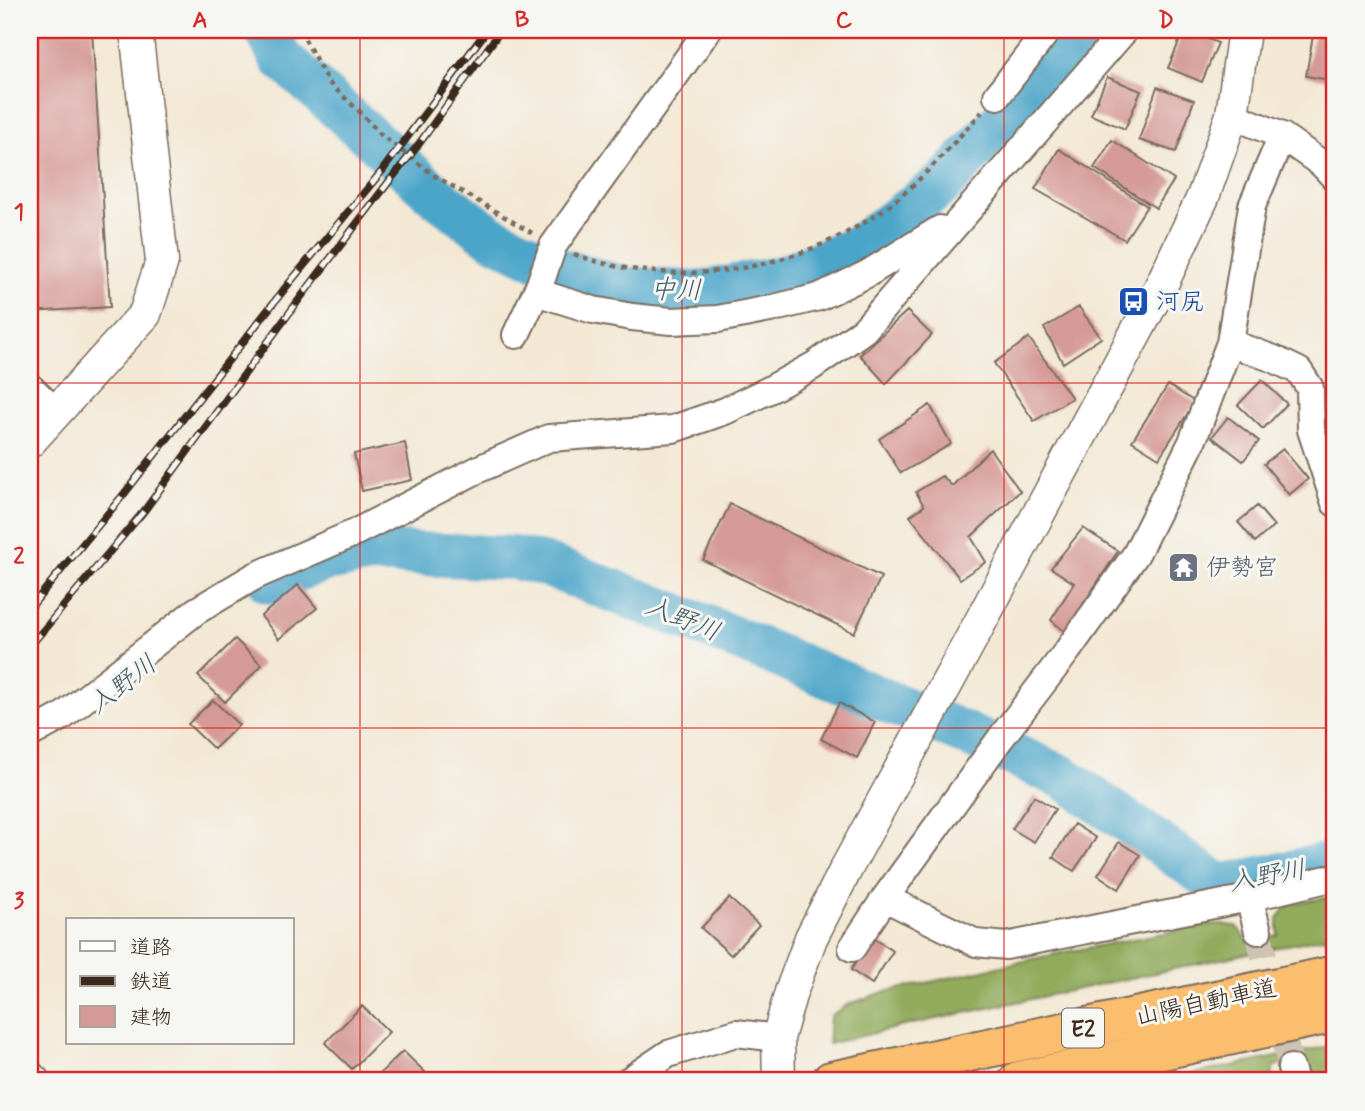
<svg xmlns="http://www.w3.org/2000/svg" width="1365" height="1111" font-family="Mynerve,'Klee One',sans-serif">
  <rect width="100%" height="100%" fill="#f6f6f2"/>
  <filter id="ink" filterUnits="userSpaceOnUse"><feTurbulence type="fractalNoise" baseFrequency=".0143" numOctaves="2"/><feDisplacementMap in="SourceGraphic" scale="14" xChannelSelector="R" yChannelSelector="G"/><feConvolveMatrix kernelMatrix="1 2 1 2 8 2 1 2 1" color-interpolation-filters="sRGB"/></filter>
  <filter id="wash" filterUnits="userSpaceOnUse"><feTurbulence type="fractalNoise" baseFrequency=".00686" numOctaves="4" result="noise"/><feDisplacementMap in="SourceGraphic" scale="28" xChannelSelector="R" yChannelSelector="G"/><feGaussianBlur stdDeviation="1.57" result="paint"/><feColorMatrix in="noise" values="0 0 0 0 0 0 0 0 0 0 0 0 0 0 0 0 0 1.4 0 .05"/><feComposite in="paint" operator="in"/></filter>
  <g filter="url(#wash)">
    <rect width="100%" height="100%" fill="#f3e8d4"/>
    <path fill="#91aa5b" stroke="#666a3c" stroke-width="2" d="M 1335,896 L 1335,935 L 908,1025 L 828,1044 L 830,1016 L 847,1005 L 881,993 L 1055,954 L 1211,924 L 1236,926 L 1249,942 L 1278,935 L 1278,918 L 1289,904 Z
      M 1335,1045 L 1335,1081 L 1326,1081 L 1314,1078 L 1303,1061 L 1274,1066 L 1271,1081 L 1158,1081 Z"/>
    <g fill="none" stroke-linecap="round" stroke-linejoin="round">
      <path stroke="#4ba5c9" stroke-width="44" d="M 266,30 L 281,58 L 439,198 L 491,236 L 560,270 L 626,288 L 698,293 L 783,277 L 858,247 L 943,184 L 1034,86 L 1083,30
        M 270,582 L 290,572 L 326,560 L 371,552 L 514,558 L 543,564 L 708,627 L 952,728 L 1063,777 L 1220,886 L 1335,863"/>
    </g>
    <g id="blocks">
      <path fill="#d59a95" d="M 30,30 L 92,30 L 110,307 L 30,312 Z
        M 1184,30 L 1218,43 L 1202,82 L 1168,68 Z
        M 1314,30 L 1335,30 L 1335,81 L 1306,76 Z
        M 1107,77 L 1141,91 L 1125,129 L 1091,115 Z
        M 1157,87 L 1194,100 L 1176,152 L 1139,140 Z
        M 1112,140 L 1174,180 L 1156,208 L 1094,168 Z
        M 1059,149 L 1147,206 L 1125,240 L 1035,189 Z
        M 1079,307 L 1101,338 L 1063,363 L 1044,328 Z
        M 907,311 L 932,335 L 886,384 L 860,355 Z
        M 1029,338 L 1072,398 L 1034,421 L 994,363 Z
        M 1262,380 L 1287,404 L 1263,429 L 1238,405 Z
        M 1168,385 L 1195,402 L 1159,458 L 1132,441 Z
        M 930,405 L 951,444 L 901,473 L 879,439 Z
        M 1228,417 L 1259,441 L 1243,461 L 1212,437 Z
        M 405,443 L 412,480 L 362,491 L 354,454 Z
        M 990,449 L 1020,491 L 971,537 L 986,562 L 960,579 L 910,516 L 924,506 L 916,492 L 942,476 L 952,486 Z
        M 1283,449 L 1308,479 L 1289,495 L 1264,464 Z
        M 730,504 L 881,577 L 854,633 L 703,560 Z
        M 1257,506 L 1274,526 L 1255,542 L 1238,522 Z
        M 1083,528 L 1118,551 L 1065,632 L 1051,620 L 1074,583 L 1051,568 Z
        M 298,585 L 317,608 L 279,639 L 261,616 Z
        M 235,639 L 262,665 L 225,702 L 198,676 Z
        M 213,700 L 239,725 L 214,749 L 188,724 Z
        M 839,703 L 875,722 L 857,758 L 821,739 Z
        M 1034,796 L 1055,809 L 1034,842 L 1012,829 Z
        M 1074,824 L 1096,838 L 1074,871 L 1053,857 Z
        M 1119,842 L 1140,855 L 1119,889 L 1098,875 Z
        M 729,898 L 759,925 L 731,955 L 701,928 Z
        M 872,937 L 893,951 L 872,984 L 851,970 Z
        M 362,1006 L 389,1032 L 352,1069 L 325,1043 Z
        M 403,1051 L 429,1076 L 424,1081 L 372,1081 Z"/>
    </g>
  </g>
  <g filter="url(#ink)">
    <use href="#blocks" fill-opacity="0" stroke="#7b6c5e" stroke-width="2"/>
    <g fill="none" stroke-linecap="round" stroke-linejoin="round">
      <path stroke="#cec2b0" stroke-width="26" stroke-dasharray="26 13" stroke-linecap="butt" d="M 1258,931 L 1291,1068"/>
      <defs>
        <path id="minor" d="M 997,96 L 1048,30
          M 1232,115 L 1282,136 L 1322,164 L 1335,178
          M 536,292 L 593,310 L 632,317 L 671,321 L 718,319 L 770,309 L 819,297 L 867,274 L 940,229 L 944,230
          M 516,335 L 540,284 L 553,246 L 708,30
          M 1230,343 L 1274,359 L 1299,371 L 1310,388 L 1311,430 L 1335,503
          M 30,387 L 56,412
          M 30,734 L 63,716 L 196,611 L 255,576 L 352,534 L 479,469 L 549,438 L 673,429 L 725,411 L 771,389 L 813,366 L 864,330 L 1125,30
          M 885,898 L 976,943 L 1006,946 L 1249,898 L 1335,877
          M 1249,898 L 1258,931
          M 852,948 L 885,898 L 1000,739 L 1068,650 L 1136,554 L 1192,442 L 1230,343 L 1252,206 L 1282,136
          M 1291,1068 L 1295,1081
          M 30,1074 L 37,1081
          M 628,1081 L 668,1054 L 736,1033 L 778,1038"/>
        <path id="tertiary" d="M 30,441 L 145,314 L 162,261 L 136,30
          M 779,1081 L 778,1038 L 791,992 L 811,938 L 846,869 L 982,619 L 1160,288 L 1203,197 L 1232,115 L 1244,30"/>
        <path id="motorway" d="M 831,1081 L 1335,975
          M 1018,1081 L 1335,1013"/>
      </defs>
      <use href="#minor" stroke="#7b6c5e" stroke-width="30"/>
      <use href="#tertiary" stroke="#7b6c5e" stroke-width="35"/>
      <use href="#motorway" stroke="#7b6c5e" stroke-width="42"/>
      <path stroke="#7b6c5e" stroke-width="4.5" stroke-dasharray="5 5" stroke-linecap="butt" d="M 300,30 L 328,82 L 359,111 L 380,134 L 435,176 L 532,233
        M 574,254 C 680,294 815,269 901,196 C 930,171 956,140 982,112"/>
      <use href="#minor" stroke="#fff" stroke-width="26"/>
      <use href="#tertiary" stroke="#fff" stroke-width="32"/>
      <use href="#motorway" stroke="#fbbd6e" stroke-width="38"/>
      <defs>
        <path id="rail" d="M 30,608 L 124,494 L 286,287 L 382,171 L 487,30
          M 30,646 L 144,511 L 301,297 L 391,179 L 416,148 L 501,30"/>
      </defs>
      <use href="#rail" stroke="#3b2a1e" stroke-width="8"/>
      <use href="#rail" stroke="#f6f6f2" stroke-width="5" stroke-dasharray="16" stroke-linecap="butt"/>
    </g>
  </g>
  <path fill="none" stroke="#d62828" stroke-width="2" stroke-opacity="0.55" d="M 360,30 L 360,1081M 682,30 L 682,1081M 1004,30 L 1004,1081M 30,383 L 1335,383M 30,728 L 1335,728"/>
  <defs>
    <symbol id="bus-square" viewBox="-11 -11 22 22"><rect x="-9" y="-9" width="18" height="18" rx="4" fill="#1a4fb4" stroke="#f6f6f2"/><path d="M-5-6H5V4H4V6H2V4H-2V6H-4V4H-5ZM-3.5-4V0h7V-4ZM-3.5 1.2v1.5H-2V1.2ZM2 1.2v1.5H3.5V1.2Z" fill="#fff"/></symbol>
    <symbol id="temple-square" viewBox="-11 -11 22 22"><rect x="-9" y="-9" width="18" height="18" rx="4" fill="#6b7280" stroke="#f6f6f2"/><path d="M0-6L5-2H3V0L6.5 2.5H4V6H1.5V3h-3V6H-4V2.5H-6.5L-3 0V-2H-5Z" fill="#fff"/></symbol>
  </defs>
  <g fill-rule="evenodd">
    <use href="#bus-square" x="1116" y="284" width="35" height="35"/>
    <use href="#temple-square" x="1166" y="550" width="35" height="35"/>
  </g>
  <g text-anchor="middle" stroke-width="6" stroke-linejoin="round" paint-order="stroke">
    <rect fill="#f6f6f2" stroke="#73675e" stroke-width="2" x="1062" y="1008.5" width="42" height="39" rx="5"/>
    <g font-size="23" font-weight="bold" fill="#3b2a1e">
      <text x="1083" y="1036">E2</text>
    </g>
    <g font-size="24" fill="#164399" stroke="#f6f6f2" text-anchor="start">
      <text x="1156" y="309">河尻</text>
    </g>
    <g font-size="24" fill="#5b616d" stroke="#f6f6f2" text-anchor="start">
      <text x="1206" y="575">伊勢宮</text>
    </g>
    <g font-size="24" fill="#3b2a1e" stroke="#f6f6f2">
      <text transform="translate(1206 1002) rotate(-12)" y="8">山陽自動車道</text>
    </g>
    <g font-size="26" font-style="italic" fill="#415b62" stroke="#f6f6f2">
      <text transform="translate(676 289) rotate(1)" y="9">中川</text>
      <text transform="translate(683 618) rotate(22)" y="9">入野川</text>
      <text transform="translate(122 684) rotate(-38)" y="9">入野川</text>
      <text transform="translate(1267 875) rotate(-10)" y="9">入野川</text>
    </g>
  </g>
  <rect width="1365" height="1111" fill="none" stroke="#f6f6f2" stroke-width="77"/>
  <rect x="66" y="918" width="228" height="126" fill="#f6f6f2" stroke="#aba49d" stroke-width="2"/>
  <rect x="80" y="941" width="35" height="10" fill="#ffffff" stroke="#aba49d" stroke-width="2"/>
  <text x="130" y="954" font-size="21" fill="#3b2a1e">道路</text>
  <rect x="80" y="976" width="35" height="10" fill="#3b2a1e" stroke="#aba49d" stroke-width="2"/>
  <text x="130" y="988" font-size="21" fill="#3b2a1e">鉄道</text>
  <rect x="80" y="1006" width="35" height="21" fill="#d59a95" stroke="#aba49d" stroke-width="2"/>
  <text x="130" y="1024" font-size="21" fill="#3b2a1e">建物</text>
  <rect x="38" y="38" width="1288" height="1034" fill="none" stroke="#d62828" stroke-width="2.5"/>
  <g font-size="23" text-anchor="middle" font-weight="bold" fill="#d62828">
    <text x="200" y="27">A</text>
    <text x="522" y="27">B</text>
    <text x="844" y="27">C</text>
    <text x="1166" y="27">D</text>
    <text x="19" y="219">1</text>
    <text x="19" y="563">2</text>
    <text x="19" y="908">3</text>
  </g>
</svg>
